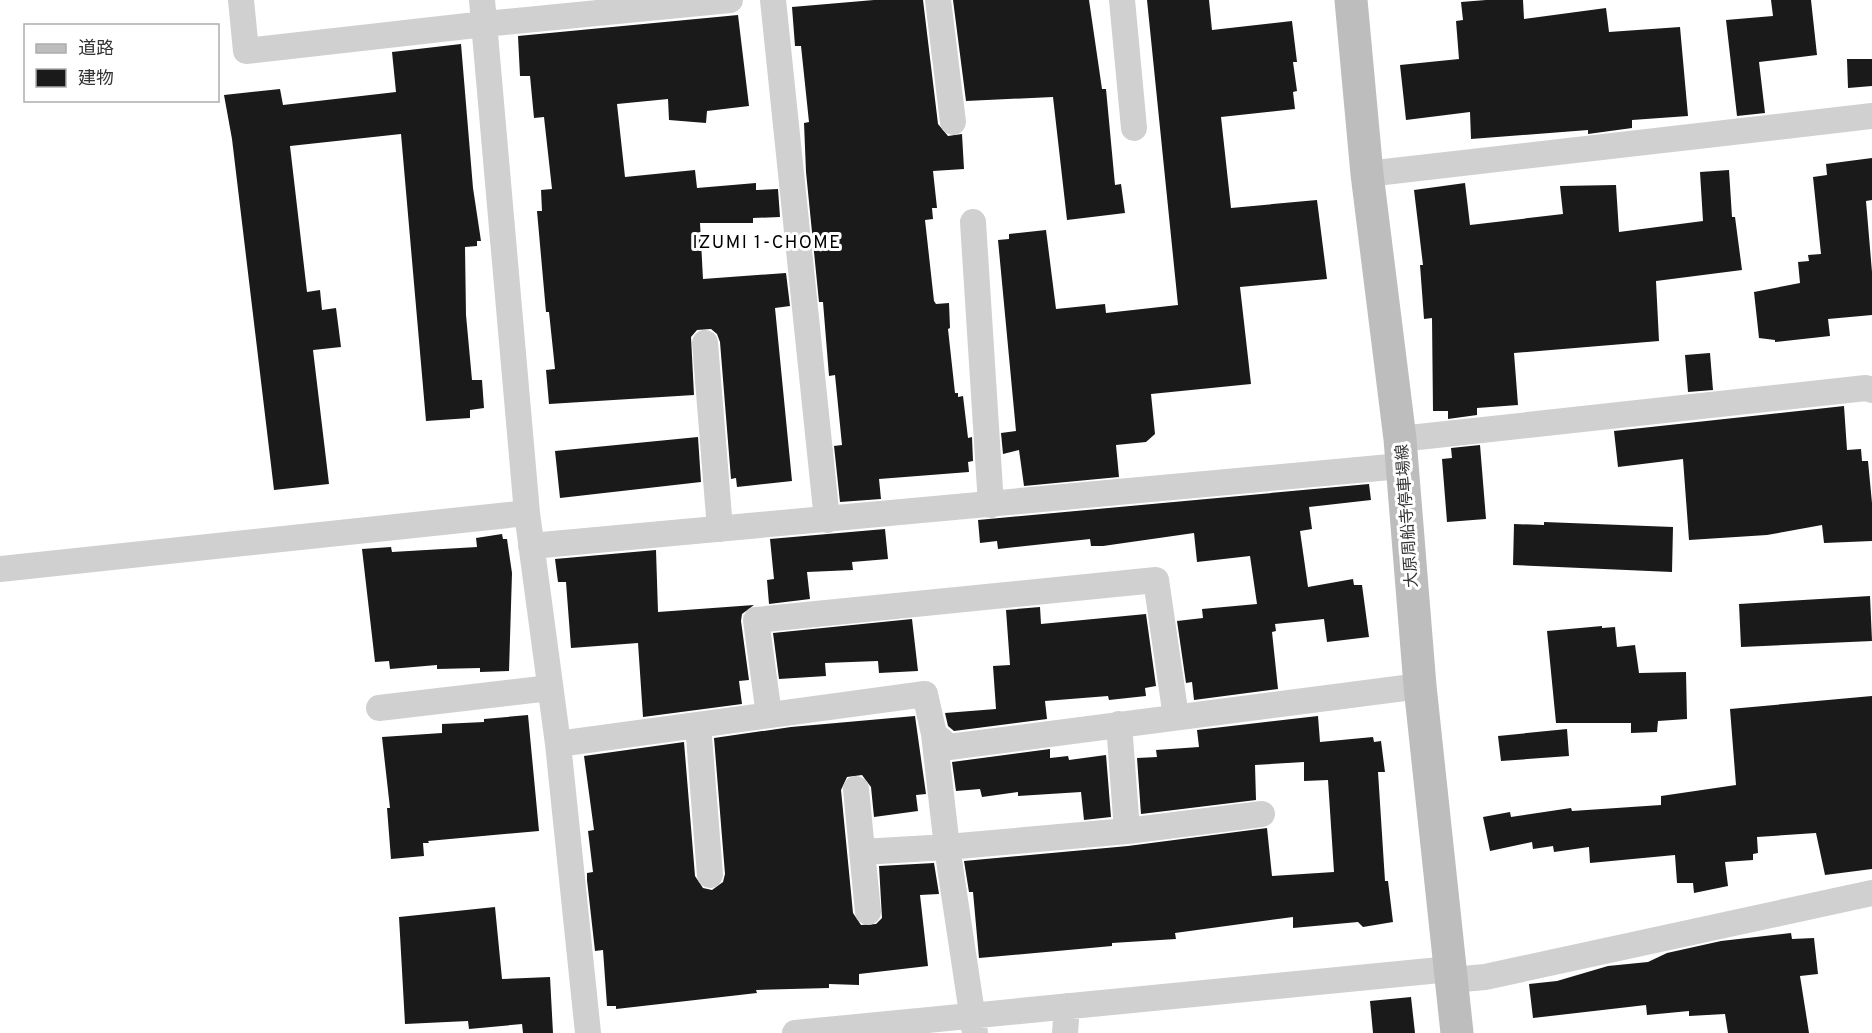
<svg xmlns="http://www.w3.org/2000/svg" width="1872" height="1033" font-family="Overpass,'Noto Sans JP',sans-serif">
  <rect width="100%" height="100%" fill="#fff"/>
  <path fill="#1a1a1a" d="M 874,0 L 923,0 L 938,124 L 948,136 L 962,134 L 964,169 L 933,171 L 937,208 L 932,208 L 933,219 L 925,220 L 934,301 L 936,304 L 949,303 L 950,328 L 948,329 L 955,393 L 958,393 L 958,397 L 963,396 L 968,438 L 972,437 L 973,461 L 968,462 L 969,472 L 879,479 L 881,499 L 840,502 L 834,446 L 842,445 L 835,375 L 829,376 L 823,302 L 819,302 L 806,172 L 804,123 L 809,122 L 801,46 L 795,46 L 792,7 Z
    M 953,0 L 1089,0 L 1102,89 L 1106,89 L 1115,185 L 1121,184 L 1125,213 L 1067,220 L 1053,97 L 966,101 Z
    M 1147,0 L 1209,0 L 1212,30 L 1292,21 L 1297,62 L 1293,62 L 1297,91 L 1293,92 L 1295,109 L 1221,117 L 1231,208 L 1317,200 L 1327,279 L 1240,287 L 1251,384 L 1151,394 L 1155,434 L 1146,442 L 1116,445 L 1119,477 L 1024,486 L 1019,450 L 1003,454 L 1001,433 L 1016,431 L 998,240 L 1009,239 L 1009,234 L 1046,230 L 1056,309 L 1105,304 L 1106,313 L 1178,305 Z
    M 1486,0 L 1523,0 L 1524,19 L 1606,8 L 1609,32 L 1680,27 L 1688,116 L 1632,120 L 1632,128 L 1588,134 L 1588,130 L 1471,139 L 1470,112 L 1406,120 L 1400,65 L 1459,59 L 1456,21 L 1463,20 L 1461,2 Z
    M 1771,0 L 1811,0 L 1817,55 L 1759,62 L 1765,113 L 1737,116 L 1726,20 L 1773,16 Z
    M 738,15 L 749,106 L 707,111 L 706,123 L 669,120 L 668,99 L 617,104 L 625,177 L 695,170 L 697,188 L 756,183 L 756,190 L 778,189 L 780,217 L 753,218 L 753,223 L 700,223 L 703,279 L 786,273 L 790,306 L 775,308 L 792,481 L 737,487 L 736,478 L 731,479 L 720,342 L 717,334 L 711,329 L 697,330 L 691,337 L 694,395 L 549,404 L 546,370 L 555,369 L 549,312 L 546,312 L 537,211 L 542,211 L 541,190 L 552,189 L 544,117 L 534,118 L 530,76 L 520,76 L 518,36 Z
    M 461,44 L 473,188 L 481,241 L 477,241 L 477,246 L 465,247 L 466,315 L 472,380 L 482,380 L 484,408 L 470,410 L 470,418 L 426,421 L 401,134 L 290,146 L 307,292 L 320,290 L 322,310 L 336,308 L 341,347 L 313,350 L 329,484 L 274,490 L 232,139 L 224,95 L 280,89 L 283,105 L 396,92 L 392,52 Z
    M 1847,59 L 1872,59 L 1872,86 L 1848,88 Z
    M 1872,158 L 1872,200 L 1866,201 L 1872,272 L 1872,315 L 1828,319 L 1830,336 L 1775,342 L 1775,340 L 1759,338 L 1754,292 L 1800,283 L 1798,262 L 1809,261 L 1808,255 L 1821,254 L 1813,177 L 1827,175 L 1826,164 Z
    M 1729,170 L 1732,217 L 1735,217 L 1742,270 L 1656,281 L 1659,341 L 1514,353 L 1518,405 L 1477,408 L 1477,415 L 1448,419 L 1448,411 L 1433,411 L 1432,318 L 1424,319 L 1420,265 L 1423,265 L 1414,190 L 1465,183 L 1470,225 L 1563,214 L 1560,186 L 1616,185 L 1619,232 L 1703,221 L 1700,172 Z
    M 1710,353 L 1713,390 L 1688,392 L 1685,355 Z
    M 1844,406 L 1847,450 L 1861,449 L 1862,461 L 1868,461 L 1872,503 L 1872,541 L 1824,543 L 1822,525 L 1767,535 L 1689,540 L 1683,459 L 1618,467 L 1614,431 Z
    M 698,437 L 701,482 L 560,498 L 555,451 Z
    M 1480,445 L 1486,519 L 1447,522 L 1442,459 L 1452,458 L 1451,448 Z
    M 1369,484 L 1371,500 L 1309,507 L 1312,529 L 1300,531 L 1308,587 L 1353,579 L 1354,585 L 1362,585 L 1369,637 L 1327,642 L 1324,619 L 1275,624 L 1276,631 L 1272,632 L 1278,689 L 1194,700 L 1192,682 L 1186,683 L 1177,621 L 1203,618 L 1202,609 L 1257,604 L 1250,556 L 1197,562 L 1194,533 L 1103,546 L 1091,546 L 1090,539 L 998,549 L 997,541 L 980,543 L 978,520 Z
    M 1544,522 L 1673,527 L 1672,572 L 1513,565 L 1514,524 L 1544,525 Z
    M 885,529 L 888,559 L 852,562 L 853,570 L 807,572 L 810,599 L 769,604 L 767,580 L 774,579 L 770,539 Z
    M 502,534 L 503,539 L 507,539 L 512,573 L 509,671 L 480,672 L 480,668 L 437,669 L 437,665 L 390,669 L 389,661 L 375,662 L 362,549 L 391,547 L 392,552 L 477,547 L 476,538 Z
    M 656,550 L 658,612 L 754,605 L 742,614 L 741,621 L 749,680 L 739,681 L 742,704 L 643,717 L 638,643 L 571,648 L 566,582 L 558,582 L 555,559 Z
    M 1870,596 L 1872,641 L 1741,647 L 1739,604 Z
    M 1040,607 L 1041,624 L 1146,614 L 1156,686 L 1145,688 L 1146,696 L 1109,700 L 1108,696 L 1045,701 L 1047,719 L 954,731 L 948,726 L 945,713 L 996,709 L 993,666 L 1010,665 L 1006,610 Z
    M 912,619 L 918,671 L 879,673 L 878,661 L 825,663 L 826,676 L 779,679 L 773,633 Z
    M 1602,626 L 1602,628 L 1615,627 L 1617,647 L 1635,645 L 1639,673 L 1686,672 L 1687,719 L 1658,721 L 1657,732 L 1631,733 L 1631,723 L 1556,723 L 1547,631 Z
    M 1872,696 L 1872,869 L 1825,875 L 1816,833 L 1757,837 L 1758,853 L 1753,854 L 1753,860 L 1725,862 L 1728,886 L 1694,893 L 1693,883 L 1677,883 L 1675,855 L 1590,863 L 1589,847 L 1554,852 L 1553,846 L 1533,849 L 1532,842 L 1490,851 L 1483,817 L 1510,812 L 1511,817 L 1571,808 L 1572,811 L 1661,805 L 1661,796 L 1736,785 L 1730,709 Z
    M 528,715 L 539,831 L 428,841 L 429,843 L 423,843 L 424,856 L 391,859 L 387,808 L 390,808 L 382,737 L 442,733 L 442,724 L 484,722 L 484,719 Z
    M 915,716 L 926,794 L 916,795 L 918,811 L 874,817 L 871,787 L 862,775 L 847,777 L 841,790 L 853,913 L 861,925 L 876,924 L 882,918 L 879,866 L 934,863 L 939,894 L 920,895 L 928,966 L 859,974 L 859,985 L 829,984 L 829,988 L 756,990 L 757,993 L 616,1009 L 616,1006 L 607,1006 L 603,950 L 595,951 L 587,880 L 587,873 L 593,872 L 588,831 L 594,830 L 584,756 L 684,742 L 695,876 L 703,888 L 712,890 L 723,882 L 725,874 L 714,738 L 791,727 Z
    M 1318,716 L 1320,742 L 1373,737 L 1374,742 L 1381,741 L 1385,772 L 1378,772 L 1385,881 L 1388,881 L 1393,922 L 1363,927 L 1358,922 L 1293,928 L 1293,917 L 1175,933 L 1176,939 L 1112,943 L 1112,946 L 979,958 L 973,892 L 969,892 L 964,861 L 1128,846 L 1267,828 L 1272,876 L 1334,872 L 1328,780 L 1304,781 L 1304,762 L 1255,765 L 1256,800 L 1141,814 L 1137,758 L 1157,757 L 1156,750 L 1199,747 L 1197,730 Z
    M 1567,729 L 1569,756 L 1501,761 L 1498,736 Z
    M 1050,749 L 1050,758 L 1068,756 L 1069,760 L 1106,755 L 1111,817 L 1084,820 L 1081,792 L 1018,796 L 1018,792 L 982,797 L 980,789 L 956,791 L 952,762 Z
    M 495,907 L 502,979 L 550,977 L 553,1033 L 523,1033 L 522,1024 L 469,1029 L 468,1021 L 405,1024 L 399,917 Z
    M 1791,933 L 1792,939 L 1814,938 L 1818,974 L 1800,976 L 1809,1033 L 1728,1033 L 1725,1014 L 1689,1016 L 1689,1011 L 1647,1015 L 1646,1005 L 1533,1018 L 1529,984 L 1557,981 L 1608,966 L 1648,962 L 1667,953 L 1721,941 Z
    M 1411,997 L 1415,1033 L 1373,1033 L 1370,1001 Z"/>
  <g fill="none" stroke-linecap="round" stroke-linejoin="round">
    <path stroke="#d0d0d0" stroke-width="26" d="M 241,0 L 246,51 L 485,24 L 730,0
      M 482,0 L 527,513 L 558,744 L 588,1033
      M 773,0 L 827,520
      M 938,0 L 953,122
      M 1122,0 L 1134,128
      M 1367,174 L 1872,116
      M 973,222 L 991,505
      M 705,343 L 720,529
      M 1400,439 L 1866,388 L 1872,390
      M 531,546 L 1401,466
      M 0,569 L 527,513
      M 379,708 L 550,688
      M 769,715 L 756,620 L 1156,580 L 1176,717
      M 698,725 L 710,875
      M 934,734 L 947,847 L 1127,831 L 1119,724
      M 558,744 L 925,694 L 934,734 L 949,747 L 1420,686
      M 856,789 L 868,912
      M 1127,831 L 1262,814
      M 862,852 L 947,847 L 975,1033
      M 1451,980 L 1485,977 L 1872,893
      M 795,1033 L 1450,969
      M 1065,1033 L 1067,1006"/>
    <path stroke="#bdbdbd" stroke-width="33" d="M 1351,0 L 1367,174 L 1400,439 L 1420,686 L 1457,1033"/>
  </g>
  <g text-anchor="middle" stroke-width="6" stroke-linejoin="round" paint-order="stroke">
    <g font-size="16" fill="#333" stroke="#fff">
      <text transform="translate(1406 516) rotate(-94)" y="6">大原周船寺停車場線</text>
    </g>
    <g font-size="18" letter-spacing="1.5" fill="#000" stroke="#fff">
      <text x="767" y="248">IZUMI 1-CHOME</text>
    </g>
  </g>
  <rect x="24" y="24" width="195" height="78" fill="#ffffff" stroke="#adadad" stroke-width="1.5"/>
  <rect x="36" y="44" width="30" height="9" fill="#bdbdbd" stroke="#adadad" stroke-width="1.5"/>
  <text x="78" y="54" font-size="18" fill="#333333">道路</text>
  <rect x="36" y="69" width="30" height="18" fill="#1a1a1a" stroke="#adadad" stroke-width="1.5"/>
  <text x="78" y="84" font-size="18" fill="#333333">建物</text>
</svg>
